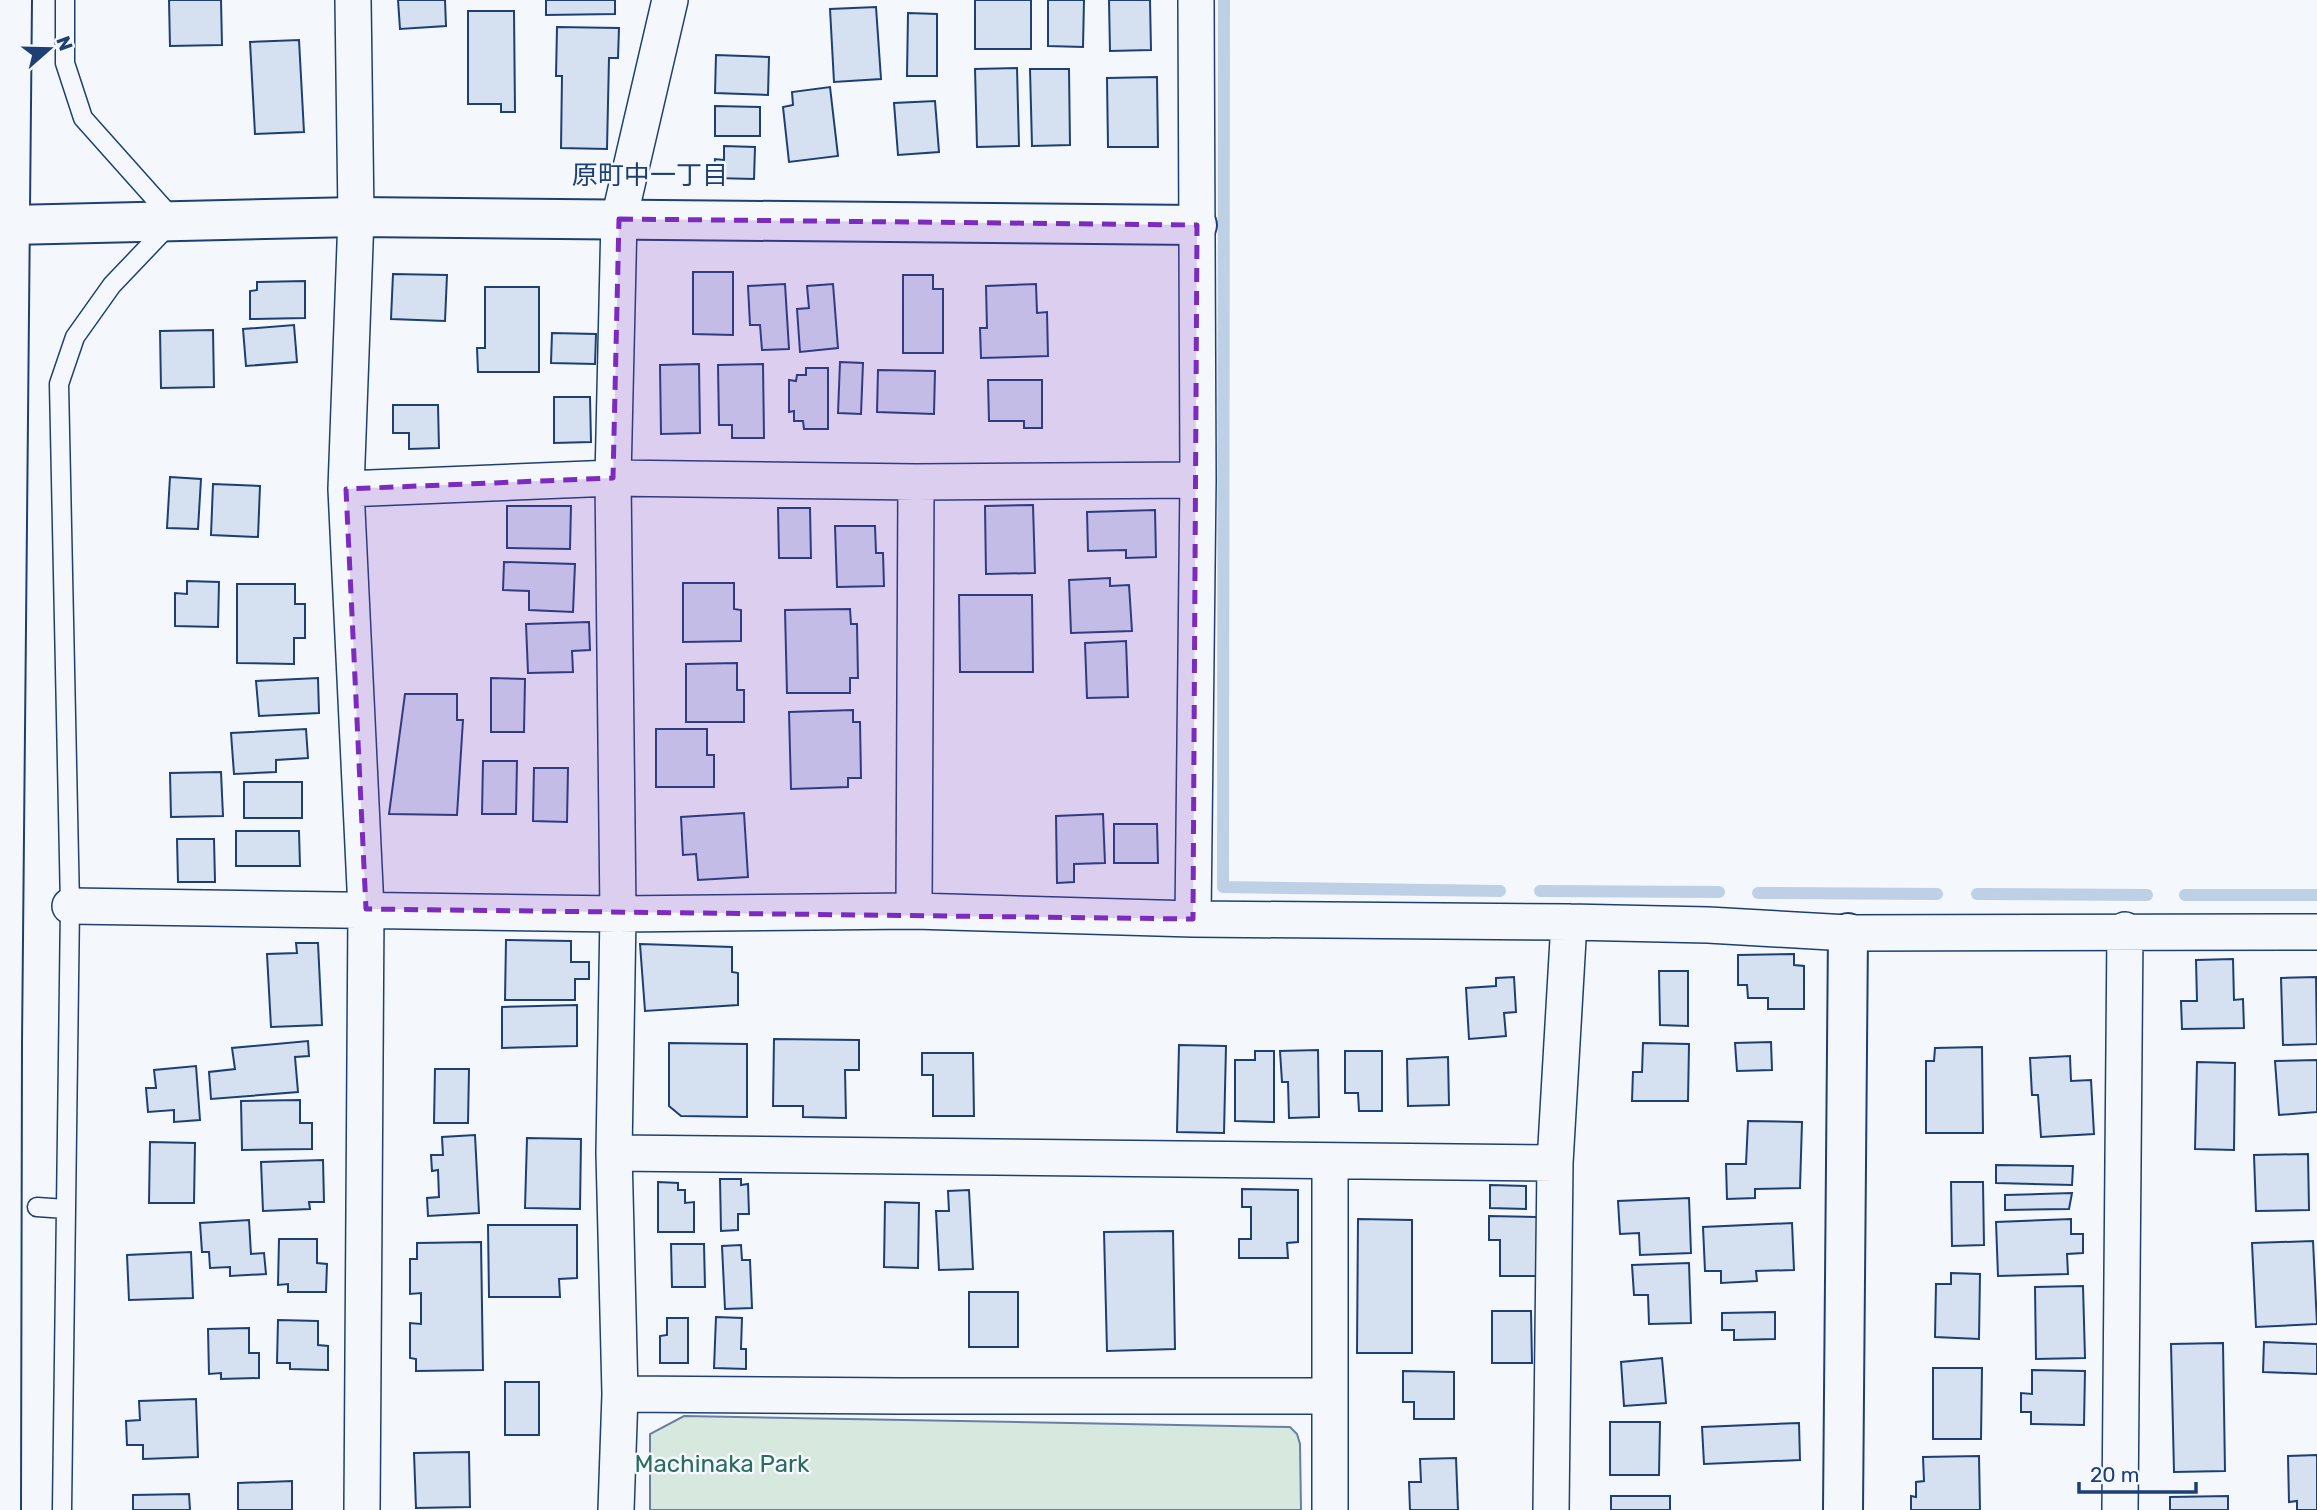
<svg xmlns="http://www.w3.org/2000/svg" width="2317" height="1510" font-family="Rubik,'Noto Sans JP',sans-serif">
  <rect width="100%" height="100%" fill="#f4f7fb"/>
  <path fill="#d7e8df" stroke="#687fa3" stroke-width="2" d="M 684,1416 L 1290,1427 L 1297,1434 L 1300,1444 L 1301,1510 L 650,1510 L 650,1434 Z"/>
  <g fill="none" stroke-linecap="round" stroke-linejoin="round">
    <path stroke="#bed0e5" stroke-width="12" d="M 1224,0 L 1223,887 L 1500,891
      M 1540,891 L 1719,892
      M 1758,893 L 1937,894
      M 1977,894 L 2147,895
      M 2185,895 L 2317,895"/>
  </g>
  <path fill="#d5e0f0" stroke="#1d3f73" stroke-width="2" d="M 169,0 L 221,0 L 222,45 L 170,46 Z
    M 398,0 L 445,0 L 446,26 L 400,29 Z
    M 546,0 L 615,0 L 615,14 L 546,15 Z
    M 975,0 L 1031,0 L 1031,49 L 975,49 Z
    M 1048,0 L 1084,0 L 1083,47 L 1048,46 Z
    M 1109,0 L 1150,0 L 1151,50 L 1110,51 Z
    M 876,7 L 881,79 L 834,82 L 830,9 Z
    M 468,11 L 514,11 L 515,112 L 501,112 L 501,104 L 468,104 Z
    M 908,13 L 937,14 L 937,76 L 907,76 Z
    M 557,27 L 619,28 L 618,58 L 609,58 L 607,149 L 561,148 L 562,76 L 556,76 Z
    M 299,40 L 304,132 L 255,134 L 250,42 Z
    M 716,55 L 769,57 L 768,95 L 715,93 Z
    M 1017,68 L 1019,146 L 977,147 L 975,69 Z
    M 1030,69 L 1069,69 L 1070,145 L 1032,146 Z
    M 1157,77 L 1158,147 L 1108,147 L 1107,78 Z
    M 830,87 L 838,156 L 789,162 L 783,107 L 793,105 L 792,92 Z
    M 935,101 L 939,152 L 898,155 L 894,103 Z
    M 715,106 L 760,107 L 760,136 L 715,136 Z
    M 724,146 L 755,147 L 754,179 L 714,178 L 715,159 L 724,160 Z
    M 693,272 L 733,272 L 733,335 L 693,334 Z
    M 393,274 L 447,275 L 445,321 L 391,319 Z
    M 903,275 L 933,275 L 933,289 L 943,289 L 943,353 L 903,353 Z
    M 305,281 L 305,318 L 250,319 L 250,291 L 257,290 L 257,282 Z
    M 785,284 L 789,349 L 762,350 L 760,325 L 750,325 L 748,286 Z
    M 833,284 L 838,348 L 800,352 L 797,309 L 809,308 L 807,286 Z
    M 1036,284 L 1037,313 L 1047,312 L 1048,356 L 981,358 L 980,328 L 987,328 L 986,286 Z
    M 485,287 L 539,287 L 539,372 L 478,372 L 477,348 L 485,348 Z
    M 294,325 L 297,362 L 246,366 L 243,329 Z
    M 213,330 L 214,387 L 161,388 L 160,331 Z
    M 552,333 L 596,334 L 595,364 L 551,363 Z
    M 840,362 L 863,363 L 861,414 L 838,413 Z
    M 699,364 L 700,433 L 661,434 L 660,365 Z
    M 763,364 L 764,438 L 732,438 L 732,425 L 719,425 L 718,365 Z
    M 806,368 L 828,368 L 828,429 L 804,429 L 803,421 L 794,421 L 794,411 L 789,412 L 789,380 L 796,381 L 797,375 L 806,375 Z
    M 878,370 L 935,371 L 934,414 L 877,412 Z
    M 988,380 L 1042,380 L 1042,428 L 1024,428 L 1024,421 L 989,421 Z
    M 554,397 L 590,397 L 591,442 L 554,443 Z
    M 393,405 L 438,405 L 439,448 L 409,449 L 409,433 L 393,433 Z
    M 170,477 L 201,479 L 198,529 L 167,528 Z
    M 213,484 L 260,486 L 258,537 L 211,535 Z
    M 1033,505 L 1035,573 L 986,574 L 985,506 Z
    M 507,506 L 571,506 L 570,549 L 507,548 Z
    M 778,508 L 810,508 L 811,558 L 779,558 Z
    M 1155,510 L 1156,557 L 1126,558 L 1126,550 L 1088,551 L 1087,512 Z
    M 835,526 L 875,526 L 876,553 L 883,553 L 884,586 L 837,587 Z
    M 504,562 L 575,564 L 573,612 L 529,610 L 529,591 L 503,590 Z
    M 1110,578 L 1110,586 L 1129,585 L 1132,631 L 1071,633 L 1069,580 Z
    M 187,581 L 219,582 L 218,627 L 175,626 L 175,593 L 187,594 Z
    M 683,583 L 734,583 L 734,609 L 741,610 L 741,641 L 683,642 Z
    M 237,584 L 295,584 L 295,604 L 305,604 L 305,638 L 294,638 L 294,664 L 237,663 Z
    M 959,595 L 1032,595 L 1033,672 L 960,672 Z
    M 850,609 L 851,624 L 857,624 L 858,678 L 850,678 L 850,693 L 787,693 L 785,610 Z
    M 589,622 L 590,650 L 572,651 L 573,672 L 528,673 L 526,624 Z
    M 1126,641 L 1128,697 L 1087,698 L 1085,643 Z
    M 737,663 L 737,690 L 744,690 L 744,722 L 686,722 L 686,664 Z
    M 318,678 L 319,713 L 259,716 L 256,681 Z
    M 491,678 L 525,679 L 524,732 L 491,732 Z
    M 405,694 L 457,694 L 457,720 L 463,720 L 457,815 L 389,814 Z
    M 853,710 L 853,722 L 860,722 L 861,778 L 848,778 L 848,787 L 791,789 L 789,712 Z
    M 306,729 L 308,758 L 276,760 L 276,772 L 234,774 L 231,733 Z
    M 656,729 L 707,729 L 707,755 L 714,755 L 714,787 L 656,787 Z
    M 483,761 L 517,761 L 516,814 L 482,814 Z
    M 534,768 L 568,768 L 567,822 L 533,821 Z
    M 221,772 L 223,816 L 171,817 L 170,773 Z
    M 244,782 L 302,782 L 302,818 L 244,818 Z
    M 744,813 L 748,877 L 698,880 L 696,854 L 683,855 L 681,817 Z
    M 1103,814 L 1105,863 L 1074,864 L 1074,882 L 1057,883 L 1056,816 Z
    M 1114,824 L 1157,824 L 1158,863 L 1114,863 Z
    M 236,831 L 299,831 L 300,866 L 236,866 Z
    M 177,839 L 214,839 L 215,882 L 178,882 Z
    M 506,940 L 571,941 L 571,962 L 589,962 L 589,979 L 575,979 L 575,1000 L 505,1000 Z
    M 296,943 L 318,943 L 322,1025 L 271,1027 L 267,954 L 297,953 Z
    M 640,944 L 732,947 L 732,972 L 738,973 L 738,1005 L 645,1011 Z
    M 1794,954 L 1794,965 L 1804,966 L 1804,1009 L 1768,1009 L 1768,998 L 1748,998 L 1747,985 L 1738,985 L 1738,955 Z
    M 2233,959 L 2234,1000 L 2243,999 L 2244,1028 L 2182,1029 L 2181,1001 L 2197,1001 L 2196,960 Z
    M 1659,971 L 1688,971 L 1688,1026 L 1660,1025 Z
    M 1514,977 L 1516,1012 L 1504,1013 L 1506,1036 L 1469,1039 L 1466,988 L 1496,986 L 1496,978 Z
    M 2316,977 L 2317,1044 L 2283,1045 L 2281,978 Z
    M 577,1005 L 577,1046 L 502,1048 L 502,1007 Z
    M 774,1039 L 859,1040 L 859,1070 L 845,1070 L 846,1118 L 803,1117 L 803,1106 L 773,1106 Z
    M 308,1041 L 309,1056 L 295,1057 L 298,1092 L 211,1099 L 209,1072 L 235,1069 L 232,1048 Z
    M 1771,1042 L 1772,1070 L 1737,1071 L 1735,1043 Z
    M 669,1043 L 747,1044 L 747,1117 L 681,1116 L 669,1106 Z
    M 1643,1043 L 1689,1044 L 1688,1101 L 1632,1101 L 1633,1072 L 1642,1072 Z
    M 1179,1045 L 1226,1046 L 1224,1133 L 1177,1132 Z
    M 1982,1047 L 1983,1133 L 1926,1133 L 1926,1061 L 1934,1061 L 1935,1048 Z
    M 1318,1050 L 1319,1117 L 1289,1118 L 1288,1082 L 1282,1082 L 1280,1051 Z
    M 1255,1051 L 1274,1051 L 1274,1122 L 1235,1121 L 1235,1060 L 1255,1060 Z
    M 1345,1051 L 1382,1051 L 1382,1111 L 1359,1111 L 1358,1093 L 1345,1093 Z
    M 922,1053 L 973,1053 L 974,1116 L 933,1116 L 933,1075 L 922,1075 Z
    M 2070,1056 L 2071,1081 L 2091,1080 L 2094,1134 L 2041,1137 L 2038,1095 L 2032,1095 L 2030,1058 Z
    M 1448,1057 L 1449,1105 L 1408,1106 L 1407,1059 Z
    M 2317,1060 L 2317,1112 L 2279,1115 L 2275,1061 Z
    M 2197,1062 L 2235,1063 L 2234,1150 L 2195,1149 Z
    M 196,1066 L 200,1120 L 174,1122 L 174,1110 L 148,1112 L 146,1088 L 156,1088 L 154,1070 Z
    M 435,1069 L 469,1069 L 468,1123 L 434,1123 Z
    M 300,1100 L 300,1123 L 312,1123 L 312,1149 L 242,1150 L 241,1101 Z
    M 1748,1121 L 1802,1122 L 1800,1188 L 1755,1189 L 1755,1198 L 1727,1199 L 1726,1164 L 1746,1164 Z
    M 475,1135 L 479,1213 L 428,1216 L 427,1198 L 439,1197 L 438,1170 L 432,1171 L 431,1155 L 443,1155 L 442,1137 Z
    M 527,1138 L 581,1139 L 580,1209 L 525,1208 Z
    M 150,1142 L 195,1143 L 194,1203 L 149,1203 Z
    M 2308,1154 L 2309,1210 L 2256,1211 L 2254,1155 Z
    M 323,1160 L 324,1202 L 309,1202 L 310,1209 L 263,1211 L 261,1162 Z
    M 1996,1165 L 2073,1166 L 2072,1185 L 1996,1183 Z
    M 720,1179 L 741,1179 L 741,1185 L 748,1184 L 749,1214 L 738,1214 L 738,1230 L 721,1231 Z
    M 658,1182 L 678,1183 L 678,1190 L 685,1190 L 685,1203 L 694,1202 L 694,1232 L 658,1232 Z
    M 1951,1182 L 1983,1182 L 1984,1245 L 1952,1246 Z
    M 1490,1185 L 1526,1186 L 1526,1209 L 1490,1208 Z
    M 1242,1189 L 1298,1190 L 1298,1242 L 1287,1243 L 1288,1258 L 1239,1258 L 1239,1239 L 1251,1239 L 1251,1207 L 1242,1207 Z
    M 969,1190 L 973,1269 L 939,1270 L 936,1211 L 949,1211 L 948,1191 Z
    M 2072,1193 L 2069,1209 L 2005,1210 L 2005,1195 Z
    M 1689,1198 L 1691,1253 L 1640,1255 L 1639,1233 L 1620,1234 L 1618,1201 Z
    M 885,1202 L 919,1203 L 918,1268 L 884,1267 Z
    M 1489,1216 L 1537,1217 L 1537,1276 L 1500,1276 L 1500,1240 L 1489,1240 Z
    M 1358,1219 L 1412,1220 L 1412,1353 L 1357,1353 Z
    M 2071,1219 L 2071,1234 L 2083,1234 L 2083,1253 L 2067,1254 L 2068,1274 L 1998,1276 L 1996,1222 Z
    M 249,1220 L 251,1254 L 264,1253 L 266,1274 L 230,1276 L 230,1267 L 210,1268 L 209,1252 L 202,1252 L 200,1223 Z
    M 1792,1223 L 1794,1270 L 1756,1271 L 1757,1281 L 1721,1283 L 1721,1271 L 1705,1271 L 1703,1227 Z
    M 488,1225 L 577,1225 L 577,1278 L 559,1279 L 560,1297 L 489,1297 Z
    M 1173,1231 L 1175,1349 L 1107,1351 L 1104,1232 Z
    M 279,1239 L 317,1239 L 317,1263 L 327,1264 L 326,1292 L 288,1292 L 288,1284 L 278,1285 Z
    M 2313,1241 L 2317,1324 L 2256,1327 L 2252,1243 Z
    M 481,1242 L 483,1370 L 416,1371 L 416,1359 L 410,1358 L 410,1323 L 421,1324 L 421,1293 L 410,1294 L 410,1259 L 417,1259 L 417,1243 Z
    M 671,1244 L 704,1244 L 705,1287 L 672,1287 Z
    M 741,1245 L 742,1260 L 750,1260 L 752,1308 L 725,1309 L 722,1246 Z
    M 191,1252 L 193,1298 L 129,1300 L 127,1255 Z
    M 1689,1263 L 1691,1323 L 1649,1324 L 1648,1295 L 1634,1295 L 1632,1265 Z
    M 1951,1273 L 1980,1274 L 1979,1339 L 1935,1337 L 1936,1284 L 1951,1284 Z
    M 2083,1286 L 2085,1358 L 2036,1359 L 2035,1287 Z
    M 969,1292 L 1018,1292 L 1018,1347 L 969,1347 Z
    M 1492,1311 L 1531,1311 L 1532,1363 L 1492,1363 Z
    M 1775,1312 L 1775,1339 L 1734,1340 L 1734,1330 L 1722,1330 L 1722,1313 Z
    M 716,1317 L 742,1318 L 741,1349 L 746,1349 L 746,1369 L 714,1368 Z
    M 667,1318 L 688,1318 L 688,1363 L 660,1363 L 660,1336 L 667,1335 Z
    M 278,1320 L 318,1321 L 318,1345 L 328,1346 L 328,1370 L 290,1369 L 290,1363 L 277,1363 Z
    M 249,1328 L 249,1353 L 259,1353 L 259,1378 L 221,1379 L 221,1373 L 209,1374 L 208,1329 Z
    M 2264,1342 L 2317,1344 L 2317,1374 L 2263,1372 Z
    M 2223,1343 L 2225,1471 L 2174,1472 L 2171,1344 Z
    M 1662,1358 L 1666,1403 L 1624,1406 L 1621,1362 Z
    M 1933,1368 L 1982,1368 L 1981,1439 L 1933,1439 Z
    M 2032,1370 L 2085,1371 L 2084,1425 L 2031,1424 L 2031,1412 L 2021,1412 L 2021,1393 L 2032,1394 Z
    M 1403,1371 L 1454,1372 L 1454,1419 L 1414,1419 L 1414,1402 L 1403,1402 Z
    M 505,1382 L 539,1382 L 539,1435 L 505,1435 Z
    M 196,1399 L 198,1457 L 143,1459 L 143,1445 L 127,1445 L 126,1421 L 140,1420 L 139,1401 Z
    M 1610,1422 L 1660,1422 L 1659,1475 L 1610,1475 Z
    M 1799,1423 L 1800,1460 L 1704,1464 L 1702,1427 Z
    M 469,1452 L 470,1507 L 416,1508 L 414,1453 Z
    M 2317,1455 L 2317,1510 L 2297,1510 L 2297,1501 L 2289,1502 L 2288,1456 Z
    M 1979,1456 L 1980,1510 L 1911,1510 L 1911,1496 L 1916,1497 L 1916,1482 L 1924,1481 L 1923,1457 Z
    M 1456,1458 L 1458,1510 L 1410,1510 L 1409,1482 L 1421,1482 L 1420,1459 Z
    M 292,1481 L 292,1510 L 238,1510 L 238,1483 Z
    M 189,1494 L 190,1510 L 133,1510 L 133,1495 Z
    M 1611,1496 L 1670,1496 L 1670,1510 L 1611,1510 Z
    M 2228,1496 L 2228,1510 L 2170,1510 L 2170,1497 Z"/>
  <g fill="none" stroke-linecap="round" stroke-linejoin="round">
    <defs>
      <path id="lane" d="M 37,1207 L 66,1209
        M 62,1510 L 70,906 L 59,384 L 75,337 L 112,285 L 174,220 L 83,118 L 65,63 L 65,0"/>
      <path id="street" d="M 353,0 L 356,217 L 346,489 L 366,909 L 362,1510
        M 346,489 L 613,478 L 916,482 L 1198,480
        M 70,906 L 618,914 L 914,911 L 1193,919 L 1569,922 L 1708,925 L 1848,933 L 2317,932
        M 914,911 L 916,482
        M 1193,919 L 1198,480 L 1196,0
        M 614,1153 L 1555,1163
        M 620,1394 L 899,1396 L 1330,1396
        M 616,1510 L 620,1394 L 614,1153 L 618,914 L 613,478 L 619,219 L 670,0
        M 1330,1510 L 1330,1161
        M 1551,1510 L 1555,1163 L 1569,922
        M 2120,1510 L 2125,930"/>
      <path id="secondary" d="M 11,225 L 356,217 L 1197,225
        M 1843,1510 L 1848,933"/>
      <path id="highway" d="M 1,1510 L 2,1044 L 12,0"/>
    </defs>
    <use href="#lane" stroke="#1d3f73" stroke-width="21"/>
    <use href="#street" stroke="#1d3f73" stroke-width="38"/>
    <use href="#secondary" stroke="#1d3f73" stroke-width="42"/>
    <use href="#highway" stroke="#1d3f73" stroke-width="42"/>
    <use href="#lane" stroke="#f4f7fb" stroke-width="18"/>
    <use href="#street" stroke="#f4f7fb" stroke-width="35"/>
    <use href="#secondary" stroke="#f4f7fb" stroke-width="38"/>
    <use href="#highway" stroke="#f4f7fb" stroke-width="38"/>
  </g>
  <path fill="#7b2cbf" fill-opacity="0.2" stroke="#7b2cbf" stroke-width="5" stroke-dasharray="14 9" stroke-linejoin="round" d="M 619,219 L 1197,225 L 1193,919 L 366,909 L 346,489 L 613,478 Z"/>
  <g text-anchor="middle" stroke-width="5" stroke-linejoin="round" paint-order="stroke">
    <g font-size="24" fill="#2c6c60" stroke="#f4f7fb">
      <text x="722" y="1472">Machinaka Park</text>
    </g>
    <g font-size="26" fill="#1d3f73" stroke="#f4f7fb">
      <text x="650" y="184">原町中一丁目</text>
    </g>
  </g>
  <g transform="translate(49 49) rotate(70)" stroke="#f4f7fb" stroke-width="5" paint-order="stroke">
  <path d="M0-5L12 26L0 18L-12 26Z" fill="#1d3f73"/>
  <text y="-10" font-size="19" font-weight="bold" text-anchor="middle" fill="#1d3f73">N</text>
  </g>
  <path d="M2079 1482v10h117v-10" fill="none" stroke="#1d3f73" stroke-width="3.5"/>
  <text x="2090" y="1482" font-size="21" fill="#1d3f73" stroke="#f4f7fb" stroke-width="5" paint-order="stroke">20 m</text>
</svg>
